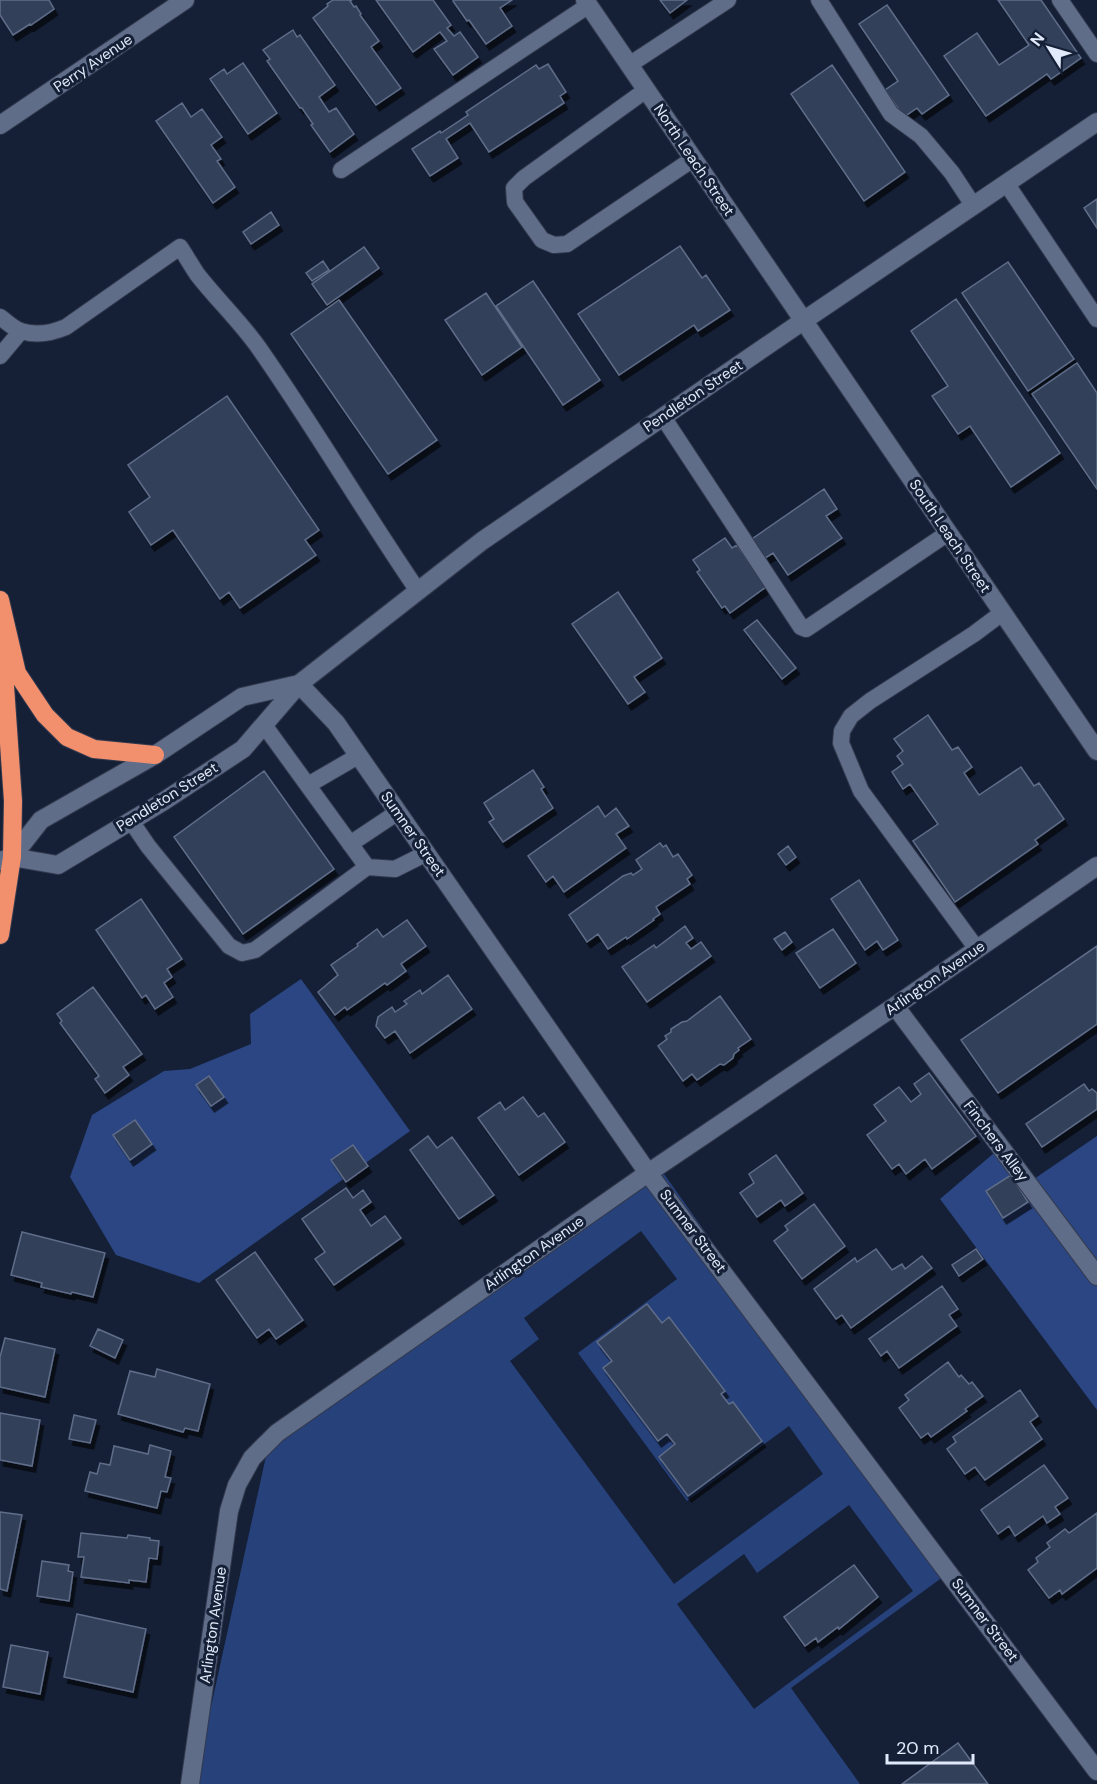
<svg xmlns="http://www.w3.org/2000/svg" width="1097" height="1784" font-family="'DM Sans',sans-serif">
  <defs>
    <filter id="shadow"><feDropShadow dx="3.5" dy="6" stdDeviation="0" flood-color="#0009"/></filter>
  </defs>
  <rect width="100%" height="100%" fill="#152037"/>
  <path fill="#27417b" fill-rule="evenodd" d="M 662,1171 L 947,1574 L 791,1688 L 860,1784 L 194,1784 L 270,1438 ZM 641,1231 L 677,1279 L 578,1353 L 687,1501 L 789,1426 L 823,1474 L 674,1584 L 510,1361 L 539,1339 L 524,1318 ZM 669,1317 L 721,1394 L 729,1404 L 733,1402 L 762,1441 L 688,1496 L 659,1457 L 675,1444 L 667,1434 L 657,1440 L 603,1368 L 612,1361 L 598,1342 L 662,1323 ZM 849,1505 L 913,1591 L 754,1709 L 677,1604 L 744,1554 L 757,1573 Z"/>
  <path fill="#2b4682" d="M 301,979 L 410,1131 L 199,1283 L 116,1255 L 70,1177 L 92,1115 L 164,1071 L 190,1069 L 251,1044 L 250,1014 Z
    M 1097,1136 L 1097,1410 L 940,1199 L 1007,1142 L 1034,1179 Z"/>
  <path fill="#33405a" stroke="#5f6d89" stroke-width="1.5" filter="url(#shadow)" d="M 0,0 L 49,0 L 54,9 L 31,25 L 30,24 L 13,35 L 0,15 Z
    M 333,0 L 352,0 L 350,1 L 354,7 L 356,6 L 361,14 L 360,15 L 379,41 L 371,47 L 401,88 L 376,105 L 313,18 L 328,6 L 327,4 Z
    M 376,0 L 433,0 L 451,25 L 447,28 L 454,36 L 460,32 L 478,57 L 453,75 L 434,49 L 447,41 L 440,32 L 413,52 Z
    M 454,0 L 512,0 L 500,8 L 512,26 L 486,44 L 469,20 L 467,21 L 453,1 Z
    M 660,0 L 687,0 L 670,13 Z
    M 998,0 L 1041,0 L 1081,58 L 1051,79 L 1047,74 L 986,116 L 944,56 L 977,33 L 999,65 L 1029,45 Z
    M 887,5 L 949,95 L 922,114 L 917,108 L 904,117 L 885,90 L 898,81 L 859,24 Z
    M 293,30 L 297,37 L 300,35 L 335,85 L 319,97 L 329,112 L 336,108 L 354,134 L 330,152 L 311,125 L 313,124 L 302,108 L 300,108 L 267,61 L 270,59 L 263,50 Z
    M 243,63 L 277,113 L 248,134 L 210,79 L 224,69 L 227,74 Z
    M 548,64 L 566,92 L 560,96 L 564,103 L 489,152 L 470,123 L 446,139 L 458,158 L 430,176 L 412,149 L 440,131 L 441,133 L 468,115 L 466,112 L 536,65 L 539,69 Z
    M 832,65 L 905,172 L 864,201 L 791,94 Z
    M 182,103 L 191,117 L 202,109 L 222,137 L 211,145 L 221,159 L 217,161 L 235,187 L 213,203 L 156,121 Z
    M 1097,199 L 1097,228 L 1084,208 Z
    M 271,212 L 279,225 L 251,244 L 243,232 Z
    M 680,246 L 702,278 L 706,275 L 730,310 L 698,331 L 694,325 L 619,375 L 578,314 Z
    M 364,247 L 379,268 L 327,305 L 312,284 Z
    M 323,261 L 329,270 L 312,281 L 306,273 Z
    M 1008,262 L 1074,359 L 1028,391 L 962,293 Z
    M 533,281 L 600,380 L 563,405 L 496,306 Z
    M 486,293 L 522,347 L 482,375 L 445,320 Z
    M 956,299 L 1060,453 L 1011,487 L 970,426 L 958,434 L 932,396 L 948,386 L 911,331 Z
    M 339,300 L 437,440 L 388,474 L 291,334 Z
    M 1077,363 L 1097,393 L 1097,489 L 1032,394 Z
    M 227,396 L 319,530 L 305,540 L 316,555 L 240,608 L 229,592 L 220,599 L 173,530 L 151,545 L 129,512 L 150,497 L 128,465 Z
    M 824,489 L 837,509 L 826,516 L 842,538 L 788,575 L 773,553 L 762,560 L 749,541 Z
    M 725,538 L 732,548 L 737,545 L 766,587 L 730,613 L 725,606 L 722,608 L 697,572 L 700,570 L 693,560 Z
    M 618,592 L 662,658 L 634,677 L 645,692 L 628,704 L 572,624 Z
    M 757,620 L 796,668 L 782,679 L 744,630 Z
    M 928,715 L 952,750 L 958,747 L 972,767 L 964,773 L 979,795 L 1021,767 L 1034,786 L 1039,783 L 1064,819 L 1035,840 L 1038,844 L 955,902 L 913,841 L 938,824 L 910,784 L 903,789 L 892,772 L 903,764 L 897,756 L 903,751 L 894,739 Z
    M 533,770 L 544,787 L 541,789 L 553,808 L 503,842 L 489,822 L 494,819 L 484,803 Z
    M 264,771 L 334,869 L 243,934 L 174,837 Z
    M 598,806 L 605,817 L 616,808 L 629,826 L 616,834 L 626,848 L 564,892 L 553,876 L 546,882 L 528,856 Z
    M 660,843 L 663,847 L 666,845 L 673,857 L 678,854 L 692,875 L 687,879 L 690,884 L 656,907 L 660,914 L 653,919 L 654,920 L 627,939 L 626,937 L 608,949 L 598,934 L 587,942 L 569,915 L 623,876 L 631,873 L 633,875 L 642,869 L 636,860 Z
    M 788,846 L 796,857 L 786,865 L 778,854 Z
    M 859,880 L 898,940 L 883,950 L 877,941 L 865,950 L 831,899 Z
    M 141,899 L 182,959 L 167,969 L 172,977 L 164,983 L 173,997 L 155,1009 L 146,995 L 142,998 L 96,930 Z
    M 407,920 L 426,946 L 401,964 L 406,971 L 387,985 L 385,983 L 347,1010 L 345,1007 L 335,1015 L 318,992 L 338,975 L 331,965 L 358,946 L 357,944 L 377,929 L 383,937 Z
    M 685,926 L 693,938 L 686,943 L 691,949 L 701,942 L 711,956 L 647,1002 L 622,967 L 654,945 L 656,948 Z
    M 833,929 L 856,963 L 820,988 L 796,953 Z
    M 785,932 L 792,942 L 782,950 L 774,939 Z
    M 1097,946 L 1097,1024 L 998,1093 L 961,1040 Z
    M 448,975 L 472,1009 L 410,1053 L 395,1031 L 385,1038 L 376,1026 L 378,1017 L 392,1007 L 395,1012 L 407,1004 L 404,1001 L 420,990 L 422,994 Z
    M 93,987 L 142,1054 L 123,1067 L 129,1075 L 105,1093 L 95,1079 L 99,1076 L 60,1023 L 62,1021 L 57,1014 Z
    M 720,996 L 751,1039 L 738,1048 L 739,1050 L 734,1054 L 733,1058 L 724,1065 L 720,1064 L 697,1080 L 692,1074 L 683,1081 L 658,1046 L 667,1039 L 665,1036 L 671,1032 L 671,1029 L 682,1022 L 687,1021 Z
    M 929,1073 L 976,1136 L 932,1169 L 925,1159 L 906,1174 L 899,1164 L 892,1169 L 867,1135 L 886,1121 L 874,1105 L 899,1087 L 911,1102 L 921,1094 L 914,1084 Z
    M 209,1076 L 224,1097 L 211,1106 L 196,1085 Z
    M 1084,1084 L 1089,1091 L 1092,1089 L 1097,1093 L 1097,1109 L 1042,1147 L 1026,1124 Z
    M 523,1097 L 538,1117 L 544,1113 L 565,1142 L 519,1175 L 478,1118 L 500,1102 L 505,1110 Z
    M 135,1120 L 152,1144 L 130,1160 L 113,1135 Z
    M 428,1136 L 437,1148 L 452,1137 L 494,1195 L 459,1219 L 410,1150 Z
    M 353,1145 L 368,1166 L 346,1182 L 331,1160 Z
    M 776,1155 L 803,1193 L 785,1206 L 781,1200 L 757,1217 L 740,1193 L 754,1183 L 749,1174 Z
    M 1011,1175 L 1028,1202 L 1003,1218 L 986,1191 Z
    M 346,1188 L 353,1198 L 363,1190 L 371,1202 L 360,1210 L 371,1226 L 385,1216 L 401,1238 L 334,1285 L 315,1259 L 325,1252 L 302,1219 Z
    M 814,1204 L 845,1246 L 802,1279 L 774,1241 L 788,1230 L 785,1226 Z
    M 22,1232 L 105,1253 L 93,1297 L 72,1292 L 71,1294 L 41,1287 L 42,1283 L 11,1275 Z
    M 876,1249 L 892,1270 L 902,1264 L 905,1269 L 922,1256 L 932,1268 L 851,1328 L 842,1315 L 836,1319 L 814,1289 L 855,1258 L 857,1262 Z
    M 976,1249 L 983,1259 L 959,1276 L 952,1265 Z
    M 255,1252 L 303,1320 L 276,1339 L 269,1329 L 257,1338 L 216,1280 Z
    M 942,1286 L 958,1309 L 949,1315 L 957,1326 L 899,1368 L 887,1351 L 881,1356 L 869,1339 Z
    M 647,1304 L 662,1323 L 669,1317 L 725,1391 L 721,1394 L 729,1404 L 733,1402 L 762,1441 L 688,1496 L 659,1457 L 675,1444 L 667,1434 L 658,1441 L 603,1368 L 612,1361 L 597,1342 Z
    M 98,1329 L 123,1340 L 115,1358 L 90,1346 Z
    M 5,1338 L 55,1349 L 45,1397 L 0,1387 L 0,1357 Z
    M 948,1362 L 959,1377 L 961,1375 L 969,1384 L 972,1382 L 983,1396 L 965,1409 L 967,1411 L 931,1437 L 928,1433 L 921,1438 L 899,1408 L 909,1400 L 905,1395 Z
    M 157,1369 L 210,1384 L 198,1431 L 185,1428 L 183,1432 L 118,1414 L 130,1371 L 155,1377 Z
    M 1020,1390 L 1038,1416 L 1030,1422 L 1042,1439 L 985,1480 L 975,1467 L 965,1474 L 947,1449 L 956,1442 L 953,1437 Z
    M 0,1413 L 40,1420 L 32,1466 L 0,1460 Z
    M 74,1415 L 96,1420 L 90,1443 L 69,1439 Z
    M 150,1445 L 171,1451 L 165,1477 L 171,1478 L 167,1492 L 161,1491 L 157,1508 L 85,1491 L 90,1472 L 97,1474 L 100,1463 L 110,1465 L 114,1446 L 148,1454 Z
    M 1044,1465 L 1068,1498 L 1055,1507 L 1060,1514 L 1047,1523 L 1043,1516 L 1015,1536 L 1009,1526 L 998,1534 L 981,1510 Z
    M 0,1512 L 22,1515 L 7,1591 L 0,1589 Z
    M 1097,1513 L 1097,1568 L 1062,1594 L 1060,1590 L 1049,1598 L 1028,1570 L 1038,1562 L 1036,1558 L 1050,1547 L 1047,1543 L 1065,1529 L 1069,1533 Z
    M 81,1533 L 127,1538 L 128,1535 L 150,1538 L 150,1540 L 159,1541 L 157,1559 L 149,1558 L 146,1582 L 129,1580 L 129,1583 L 81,1577 L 84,1557 L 78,1557 Z
    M 42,1561 L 69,1565 L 68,1571 L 73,1572 L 69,1601 L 37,1596 Z
    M 854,1565 L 878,1597 L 839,1629 L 838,1627 L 818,1642 L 816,1638 L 805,1646 L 784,1617 Z
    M 77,1614 L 146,1629 L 133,1692 L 64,1677 Z
    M 11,1645 L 48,1652 L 40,1694 L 3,1687 Z
    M 958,1743 L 988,1784 L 902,1784 Z"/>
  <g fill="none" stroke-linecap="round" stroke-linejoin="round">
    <defs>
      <path id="lane" d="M 819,0 L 891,114 L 921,136 L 952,173 L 973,205
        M 1060,0 L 1097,54
        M 629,65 L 728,0
        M 646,90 L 524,178 L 514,188 L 515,202 L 542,240 L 554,245 L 567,244 L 693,159
        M 341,170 L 589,5
        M 1006,183 L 1097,319
        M 0,317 C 6,321 14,329 21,331 C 36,336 52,333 66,327 L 180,247 C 186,256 191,265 197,274 C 217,300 242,323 261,351 C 316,430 364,512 418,591
        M 0,356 L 21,331
        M 663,417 L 801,627 L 806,629 L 948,533
        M 264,725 L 367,867
        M 308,785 L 358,756
        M 131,821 L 148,846 L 229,946 L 242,953 L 255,950 L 367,867 L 395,869 L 427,853
        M 350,844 L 398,812
        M 977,949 L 861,791 L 841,743 L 842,731 L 851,716 L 870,701 L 974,634 L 1002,613"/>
      <path id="street" d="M 585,0 L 1097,751
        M 0,125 L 185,0
        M 299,684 L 336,723 L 648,1173 L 1097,1771
        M 895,1006 L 1097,1276
        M 190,1784 L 229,1511 L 237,1485 L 252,1458 L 277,1433 L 648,1173 L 895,1006 L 1097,866"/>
      <path id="secondary" d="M 12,857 L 41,820 L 155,755 L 242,697 L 299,684
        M 0,861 L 12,857 L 58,865 L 164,801 L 243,749 L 299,684 L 482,541 L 803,321 L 1097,122"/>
      <path id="highway" d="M 0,600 L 17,673 L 45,715 L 67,737 L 94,749 L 155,755
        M 0,614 L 13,801 L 12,857 L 0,935"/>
    </defs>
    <use href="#lane" stroke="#333a4e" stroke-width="18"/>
    <use href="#street" stroke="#333a4e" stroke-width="20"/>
    <use href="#secondary" stroke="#333a4e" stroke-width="20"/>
    <use href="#highway" stroke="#333a4e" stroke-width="20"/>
    <use href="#lane" stroke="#5f6d89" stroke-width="16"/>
    <use href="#street" stroke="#5f6d89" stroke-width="18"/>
    <use href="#secondary" stroke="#5f6d89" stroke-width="18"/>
    <use href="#highway" stroke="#f2906e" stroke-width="18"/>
  </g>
  <g text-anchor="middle" stroke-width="6" stroke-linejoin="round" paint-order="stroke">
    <g font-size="15" fill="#e1eafa" stroke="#152037">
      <text transform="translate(93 63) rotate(-34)" y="5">Perry Avenue</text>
      <text transform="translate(694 160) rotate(56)" y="5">North Leach Street</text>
      <text transform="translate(693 396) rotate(-34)" y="5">Pendleton Street</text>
      <text transform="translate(950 536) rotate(56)" y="5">South Leach Street</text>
      <text transform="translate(167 797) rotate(-32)" y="5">Pendleton Street</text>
      <text transform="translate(413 834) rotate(55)" y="5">Sumner Street</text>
      <text transform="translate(935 978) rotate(-35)" y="5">Arlington Avenue</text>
      <text transform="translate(996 1141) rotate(53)" y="5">Finchers Alley</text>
      <text transform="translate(693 1231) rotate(53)" y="5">Sumner Street</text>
      <text transform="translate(534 1253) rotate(-35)" y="5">Arlington Avenue</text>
      <text transform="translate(985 1620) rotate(53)" y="5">Sumner Street</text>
      <text transform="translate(213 1625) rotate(-82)" y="5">Arlington Avenue</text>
    </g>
  </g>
  <g transform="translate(1049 48) rotate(307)" stroke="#152037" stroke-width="4.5" paint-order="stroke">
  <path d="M0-4.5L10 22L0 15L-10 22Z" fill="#e1eafa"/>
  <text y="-9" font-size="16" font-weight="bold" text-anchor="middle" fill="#e1eafa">N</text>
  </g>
  <path d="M887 1754v9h86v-9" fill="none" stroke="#e1eafa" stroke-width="3"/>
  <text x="896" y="1754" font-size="18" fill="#e1eafa" stroke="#152037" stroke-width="4.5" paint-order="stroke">20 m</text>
</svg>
